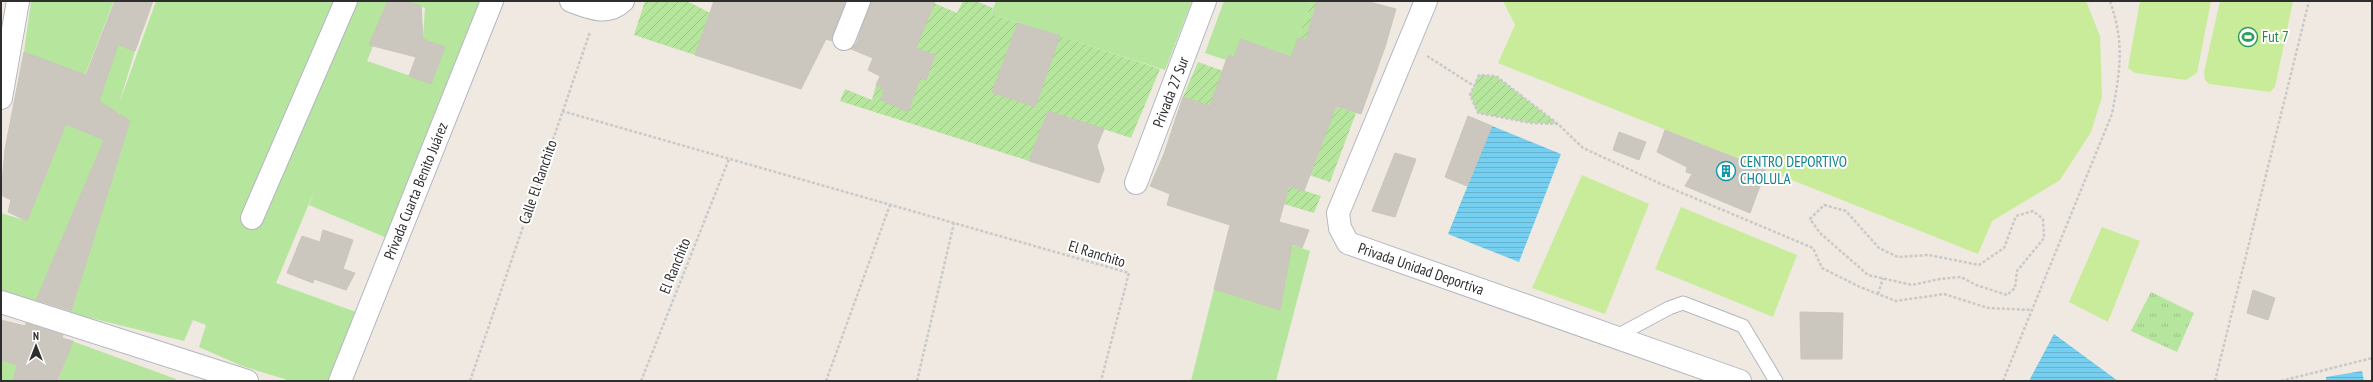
<svg xmlns="http://www.w3.org/2000/svg" width="2373" height="382" font-family="'PT Sans Narrow',sans-serif">
  <defs>
    <pattern id="park-tufts" width="24" height="20" patternUnits="userSpaceOnUse"><rect width="24" height="20" fill="#b6e59e"/><path d="M3 7l-1-3M5 7V3M7 7l1-3M15 17l-1-3M17 17v-4M19 17l1-3" fill="none" stroke="#9dc588"/></pattern>
    <pattern id="garden-furrows" width="10" height="10" patternUnits="userSpaceOnUse"><rect width="10" height="10" fill="#b6e59e"/><path d="M-1 1l2-2M0 10L10 0M9 11l2-2" fill="none" stroke="#9dc588"/></pattern>
    <pattern id="water-rules" width="6" height="5" patternUnits="userSpaceOnUse"><rect width="6" height="5" fill="#75cff0"/><path d="M0 2.5h6" fill="none" stroke="#66b2ce"/></pattern>
  </defs>
  <rect width="100%" height="100%" fill="#efe9e1"/>
  <path fill="#b6e59e" d="M 31,1 L 114,1 L 85,75 L 24,52 Z
    M 156,1 L 391,1 L 367,61 L 431,83 L 445,47 L 423,39 L 425,8 L 407,1 L 492,1 L 387,238 L 309,205 L 315,189 L 276,283 L 356,312 L 332,381 L 291,381 L 242,366 L 199,347 L 206,325 L 193,320 L 184,341 L 70,313 L 130,121 L 116,112 L 35,302 L 1,295 L 1,213 L 27,221 L 66,124 L 84,131 L 118,45 L 135,51 L 119,104 Z
    M 996,1 L 1192,1 L 1165,70 L 991,14 Z
    M 1224,1 L 1312,1 L 1291,57 L 1241,39 L 1234,57 L 1227,55 L 1226,60 L 1205,53 Z
    M 1231,225 L 1310,251 L 1276,381 L 1191,381 L 1214,289 L 1280,309 L 1286,279 Z
    M 72,341 L 176,379 L 175,381 L 58,381 Z
    M 1,360 L 17,365 L 13,381 L 1,381 Z"/>
  <path fill="url(#park-tufts)" d="M 2151,292 L 2194,313 L 2177,352 L 2131,331 Z"/>
  <path fill="url(#garden-furrows)" fill-rule="evenodd" d="M 645,1 L 687,1 L 710,13 L 695,55 L 634,35 Z
    M 963,1 L 975,1 L 993,8 L 991,14 L 1018,23 L 992,92 L 1035,106 L 1060,36 L 1160,69 L 1131,138 L 1048,111 L 1029,161 L 840,101 L 845,89 L 872,100 L 876,85 L 884,89 L 881,100 L 908,112 L 920,78 L 926,80 L 935,55 L 915,48 L 934,3 L 957,13 Z
    M 1312,1 L 1348,1 L 1335,49 L 1298,38 ZM 1314,9 L 1337,15 L 1310,27 Z
    M 1198,62 L 1223,71 L 1210,106 L 1183,97 Z
    M 1479,75 L 1496,76 L 1558,124 L 1531,123 L 1478,113 L 1470,95 Z
    M 1331,105 L 1356,113 L 1330,182 L 1253,156 L 1171,132 L 1177,113 L 1228,128 L 1311,172 L 1324,139 Z
    M 1289,186 L 1321,196 L 1314,213 L 1284,204 Z"/>
  <path fill="#c9ec9a" d="M 1503,1 L 2086,1 L 2100,36 L 2102,97 L 2091,132 L 2060,180 L 1992,221 L 1978,254 L 1498,63 L 1515,25 Z
    M 2140,1 L 2211,1 L 2197,73 L 2186,80 L 2135,73 L 2128,68 Z
    M 2220,1 L 2293,1 L 2275,87 L 2270,92 L 2209,84 L 2205,80 L 2204,72 Z
    M 1582,175 L 1649,204 L 1605,314 L 1532,288 Z
    M 1681,207 L 1797,255 L 1773,317 L 1655,269 Z
    M 2102,227 L 2140,241 L 2108,322 L 2069,302 Z"/>
  <path fill="url(#water-rules)" d="M 1492,126 L 1561,154 L 1519,262 L 1448,234 Z
    M 2054,334 L 2118,381 L 2029,381 Z
    M 2362,371 L 2364,381 L 2326,381 L 2326,377 Z"/>
  <path fill="#cbc7bf" stroke="#cbc5ba" d="M 115,1 L 153,1 L 135,51 L 118,45 L 99,101 L 130,121 L 71,311 L 36,300 L 104,140 L 66,124 L 27,221 L 8,212 L 11,200 L 1,195 L 5,149 L 24,52 L 86,75 Z
    M 388,1 L 407,1 L 421,6 L 423,39 L 445,47 L 431,84 L 409,76 L 416,57 L 369,45 Z
    M 714,1 L 846,1 L 832,41 L 826,39 L 801,89 L 695,55 Z
    M 871,1 L 935,1 L 916,48 L 935,55 L 926,80 L 920,78 L 908,112 L 881,100 L 884,89 L 876,85 L 880,76 L 868,70 L 873,58 L 851,49 L 856,44 Z
    M 1317,1 L 1366,1 L 1396,9 L 1385,47 L 1361,114 L 1336,106 L 1304,191 L 1289,186 L 1279,222 L 1309,230 L 1302,248 L 1292,244 L 1280,310 L 1214,289 L 1230,225 L 1167,205 L 1170,194 L 1150,186 L 1164,154 L 1183,97 L 1210,106 L 1228,55 L 1234,57 L 1241,39 L 1291,57 L 1298,38 L 1306,40 Z
    M 1018,23 L 1060,36 L 1035,107 L 992,92 Z
    M 1048,111 L 1104,129 L 1097,146 L 1104,169 L 1099,183 L 1029,161 Z
    M 1468,116 L 1492,126 L 1467,186 L 1445,177 Z
    M 1665,130 L 1766,170 L 1750,213 L 1685,186 L 1692,174 L 1686,172 L 1687,167 L 1657,152 Z
    M 1619,132 L 1646,142 L 1639,160 L 1613,150 Z
    M 1395,153 L 1416,159 L 1395,217 L 1372,211 Z
    M 323,230 L 353,240 L 343,269 L 355,273 L 346,290 L 314,279 L 313,283 L 287,273 L 302,236 L 320,242 Z
    M 2253,290 L 2275,298 L 2268,320 L 2247,313 Z
    M 1800,312 L 1843,313 L 1842,359 L 1801,359 Z
    M 1,320 L 25,326 L 26,323 L 63,335 L 62,338 L 73,341 L 57,381 L 13,381 L 17,365 L 1,360 Z"/>
  <g fill="none" stroke-linecap="round" stroke-linejoin="round">
    <defs>
      <path id="lane" d="M 1615,337 L 1669,308 L 1683,303 L 1743,326 L 1776,381"/>
      <path id="street" d="M 571,1 C 590,8 607,16 623,1
        M 1426,1 L 1338,213 L 1340,228 L 1348,243 L 1740,381
        M 844,39 L 859,1
        M 1,98 L 18,1
        M 1136,183 L 1205,1
        M 252,218 L 346,1
        M 1,302 L 247,381
        M 340,381 L 492,1"/>
    </defs>
    <use href="#lane" stroke="#b4b7c1" stroke-width="15"/>
    <use href="#street" stroke="#b4b7c1" stroke-width="24"/>
    <path stroke="#c9c9c9" stroke-width="2.5" stroke-dasharray="3 2" stroke-linecap="butt" d="M 1427,56 L 1474,86
      M 562,111 L 1129,273 L 1101,381
      M 1558,124 L 1531,123 L 1478,113 L 1470,95 L 1479,75 L 1496,76 L 1558,124 L 1583,148 L 1661,184 L 1813,248 L 1822,268 L 1860,287 L 1896,301 L 1944,294 L 1988,308 L 2033,310
      M 1824,205 L 1846,211 L 1879,248 L 1898,257 L 1929,255 L 1979,265 L 2004,248 L 2016,216 L 2033,211 L 2043,219 L 2044,238 L 2017,271 L 2015,288 L 2007,295 L 1976,285 L 1961,277 L 1940,279 L 1912,285 L 1868,275 L 1820,233 L 1810,219 Z
      M 1878,294 L 1883,278
      M 470,381 L 590,32
      M 641,381 L 729,159
      M 826,381 L 890,205
      M 917,381 L 954,223
      M 2003,381 L 2112,114 C 2120,71 2125,44 2110,1
      M 2215,381 L 2309,1
      M 2281,381 L 2372,358"/>
    <use href="#lane" stroke="#fff" stroke-width="13"/>
    <use href="#street" stroke="#fff" stroke-width="22"/>
  </g>
  <defs>
    <symbol id="stadium-ring" viewBox="-11 -11 22 22"><circle r="9.5" fill="#fff" stroke="#2e9e5b" stroke-width="1.5"/><path d="M0-5a6.5 5 0 1 0 0 10a6.5 5 0 1 0 0-10ZM-3.5-1.8h7v3.6h-7Z" fill="#2e9e5b"/></symbol>
    <symbol id="building-ring" viewBox="-11 -11 22 22"><circle r="9.5" fill="#fff" stroke="#0f9aa8" stroke-width="1.5"/><path d="M-4-6H4V6H1V3H-1V6H-4ZM-2.5-4.3h1.7v1.8h-1.7ZM.8-4.3h1.7v1.8H.8ZM-2.5-1h1.7V.8h-1.7ZM.8-1h1.7V.8H.8Z" fill="#0f9aa8"/></symbol>
  </defs>
  <g fill-rule="evenodd">
    <use href="#stadium-ring" x="2237" y="26" width="22" height="22"/>
    <use href="#building-ring" x="1715" y="160" width="22" height="22"/>
  </g>
  <g text-anchor="middle" stroke-width="4" stroke-linejoin="round" paint-order="stroke">
    <g font-size="15" fill="#27864d" stroke="#fff" text-anchor="start">
      <text x="2262" y="42">Fut 7</text>
    </g>
    <g font-size="15" fill="#2e2e2e" stroke="#fff">
      <text transform="translate(1171 92) rotate(-69)" y="5">Privada 27 Sur</text>
      <text transform="translate(538 182) rotate(-71)" y="5">Calle El Ranchito</text>
      <text transform="translate(416 191) rotate(-68)" y="5">Privada Cuarta Benito Juárez</text>
      <text transform="translate(1097 254) rotate(17)" y="5">El Ranchito</text>
      <text transform="translate(675 266) rotate(-68)" y="5">El Ranchito</text>
      <text transform="translate(1421 269) rotate(19)" y="5">Privada Unidad Deportiva</text>
    </g>
    <g font-size="15" fill="#0d838f" stroke="#fff" text-anchor="start">
      <text x="1740" y="167">CENTRO DEPORTIVO<tspan x="1740" dy="17">CHOLULA</tspan></text>
    </g>
  </g>
  <rect width="2373" height="382" fill="none" stroke="#2e2e2e" stroke-width="4"/>
  <g transform="translate(36 346)" stroke="#ffffff" stroke-width="3" paint-order="stroke">
  <path d="M0-3L7 15L0 10L-7 15Z" fill="#2e2e2e"/>
  <text y="-6" font-size="11" font-weight="bold" text-anchor="middle" fill="#2e2e2e">N</text>
  </g>
</svg>
